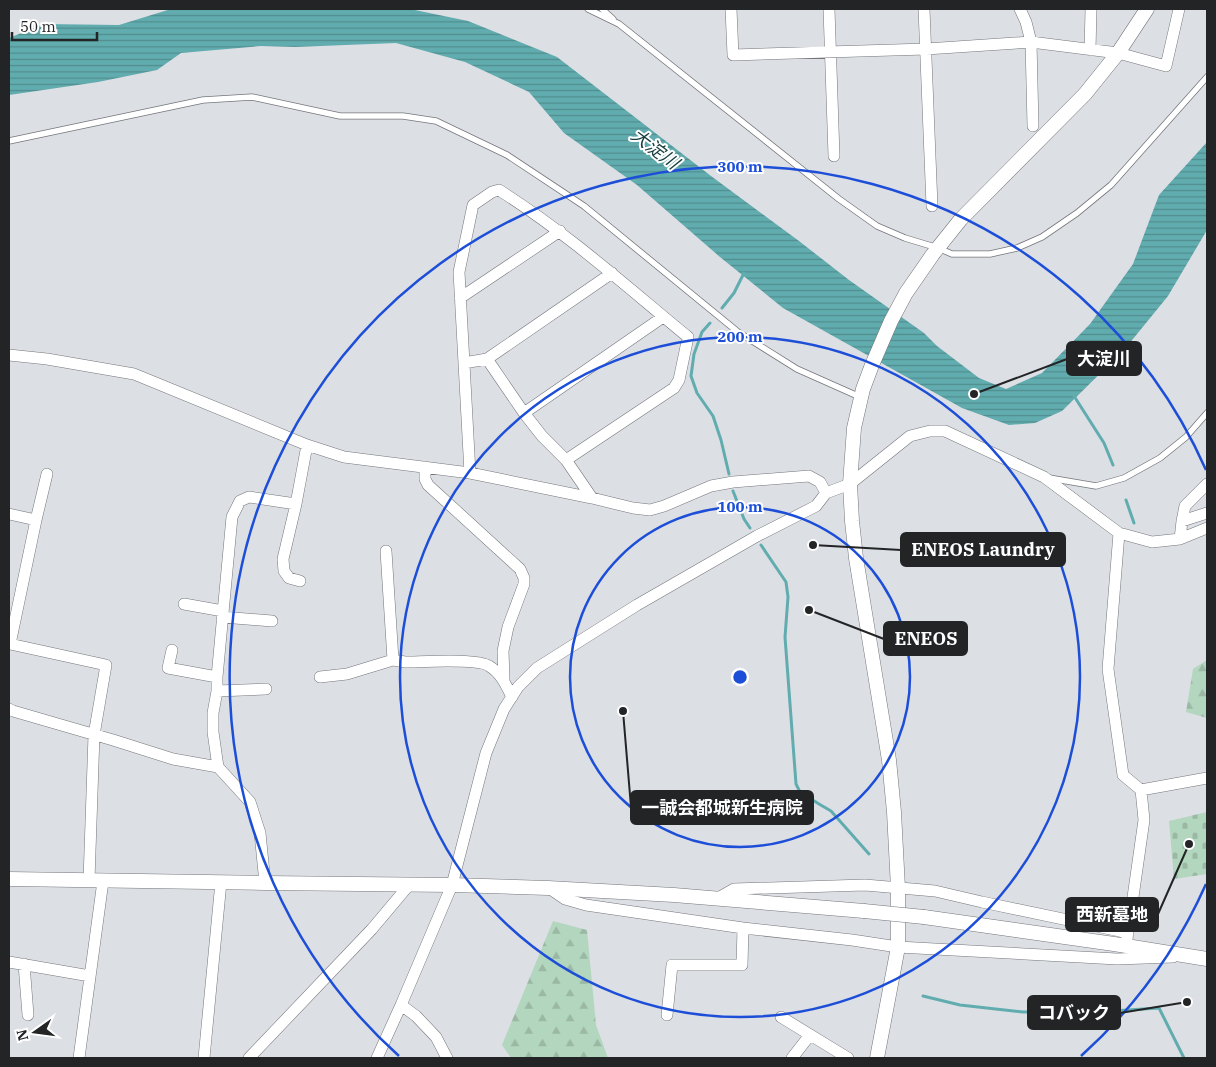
<svg xmlns="http://www.w3.org/2000/svg" width="1216" height="1067" font-family="'IBM Plex Serif','Noto Sans JP',serif">
  <defs>
    <pattern id="forest-firs" width="22" height="20" patternUnits="userSpaceOnUse" patternTransform="scale(1.25)"><rect width="22" height="20" fill="#b3d6be"/><path d="M5 1l3.5 6h-7zM16 11l3.5 6h-7z" fill="#9ab8a3"/></pattern>
    <pattern id="cemetery-stones" width="16" height="16" patternUnits="userSpaceOnUse" patternTransform="scale(1.25)"><rect width="16" height="16" fill="#b3d6be"/><path d="M2 7V4a2 2 0 0 1 4 0v3zM10 15v-3a2 2 0 0 1 4 0v3z" fill="#9ab8a3"/></pattern>
    <pattern id="water-rules" width="6" height="5" patternUnits="userSpaceOnUse" patternTransform="scale(1.25)"><rect width="6" height="5" fill="#61acaf"/><path d="M0 2.5h6" fill="none" stroke="#508c8e"/></pattern>
  </defs>
  <rect width="100%" height="100%" fill="#dcdfe4"/>
  <path fill="url(#forest-firs)" d="M 1207,660 L 1207,718 L 1186,712 L 1193,669 Z
    M 553,921 L 587,930 L 596,1025 L 608,1058 L 511,1058 L 502,1045 Z"/>
  <path fill="url(#cemetery-stones)" d="M 1207,812 L 1207,874 L 1174,879 L 1169,821 Z"/>
  <path fill="url(#water-rules)" d="M 171,9 L 410,9 L 468,21 L 557,57 L 711,176 L 799,241 L 849,280 L 924,333 L 937,346 L 979,378 L 1006,389 L 1042,373 L 1090,324 L 1133,264 L 1159,195 L 1207,142 L 1207,230 L 1168,296 L 1124,350 L 1062,411 L 1035,423 L 1009,425 L 962,408 L 783,308 L 720,257 L 637,185 L 564,133 L 529,92 L 465,62 L 396,43 L 295,47 L 261,46 L 181,53 L 157,70 L 98,82 L 9,95 L 9,38 L 44,24 L 119,25 Z"/>
  <g fill="none" stroke-linecap="round" stroke-linejoin="round">
    <path stroke="#61acaf" stroke-width="3" d="M 722,308 L 734,293 L 744,273
      M 710,323 L 702,332 L 694,354 L 691,376 L 697,393 L 713,416 L 721,440 L 729,474
      M 1074,396 L 1104,443 L 1113,465
      M 733,491 L 744,519 L 750,528
      M 1126,500 L 1134,523
      M 761,545 L 786,582 L 788,597 L 785,637 L 796,784 L 800,792 L 819,804 L 831,811 L 869,854
      M 923,996 L 960,1005 L 1023,1012 L 1112,1011 L 1159,1008 L 1184,1058"/>
    <defs>
      <path id="service" d="M 588,9 L 619,24 L 839,199 L 877,226 L 905,238 L 938,248 L 952,254 L 990,254 L 1017,248 L 1042,237 L 1077,213 L 1111,185 L 1207,77
        M 602,9 L 613,19
        M 9,141 L 203,100 L 252,97 L 340,116 L 403,116 L 436,121 L 507,155 L 584,206 L 738,332 L 797,369 L 860,397
        M 1049,478 L 1096,486 L 1124,478 L 1160,458 L 1186,437 L 1207,413"/>
      <path id="minor" d="M 731,9 L 733,55 L 926,49 L 1031,42 L 1118,53 L 1166,66 L 1179,9
        M 829,9 L 834,156
        M 924,9 L 932,206
        M 1020,9 L 1026,22 L 1031,42 L 1033,126
        M 1090,50 L 1091,9
        M 460,298 L 560,231
        M 9,355 L 47,359 L 134,374 L 307,445 L 344,457 L 470,473 L 592,498 L 633,508 L 650,510 L 664,506 L 711,486 L 733,482 L 809,476 L 820,482 L 826,493
        M 487,359 L 524,413 L 542,436 L 566,460 L 592,498
        M 464,363 L 487,359 L 612,273
        M 524,413 L 663,317
        M 425,467 L 425,479 L 428,485 L 520,569 L 524,578 L 524,584 L 508,627 L 503,651 L 504,679
        M 470,473 L 459,272 L 473,205 L 492,192 L 499,190 C 567,233 626,286 688,337 L 679,380 L 674,388 L 566,460
        M 296,504 L 283,559 L 284,571 L 289,578 L 300,581
        M 9,514 L 36,520 L 10,644 L 106,665 L 94,735 L 89,880
        M 36,520 L 47,474
        M 1182,521 L 1207,513
        M 1119,533 L 1108,669 L 1123,775 L 1141,790 L 1144,820 L 1126,946
        M 1180,539 L 1182,521 L 1185,506 L 1207,484
        M 386,551 L 393,660
        M 184,604 L 223,611
        M 222,617 L 272,621
        M 172,650 L 168,668 L 217,677
        M 320,677 L 347,674 L 393,660 L 405,662 C 421,662 478,658 489,666 C 501,673 506,685 512,697
        M 217,691 L 266,689
        M 9,709 L 13,711 L 113,740 L 173,759 L 218,767
        M 1141,790 L 1207,778
        M 265,883 L 260,833 L 250,802 L 218,767 L 213,732 L 213,713 L 217,691 L 217,677 L 232,517 L 240,501 L 249,497 L 296,504 L 307,445
        M 549,888 L 565,899 L 586,905 L 743,928 L 852,940 L 898,947 L 1117,959 L 1173,957
        M 718,898 L 734,889 L 865,885 L 935,891 L 982,902 L 1120,931 L 1128,934
        M 9,962 L 90,976
        M 24,964 L 28,1015
        M 401,1005 L 416,1016 L 436,1037 L 447,1058
        M 667,1015 L 672,965 L 742,965 L 743,928
        M 781,1017 L 848,1058
        M 79,1058 L 103,881
        M 204,1058 L 221,882
        M 249,1058 L 372,929 L 409,885
        M 377,1058 L 401,1005 L 452,885 L 486,753 L 504,709 L 518,687 L 537,668 L 637,605 L 757,536 L 816,506 L 826,493 L 850,484 L 910,436 L 930,431 L 945,431 L 1044,477 L 1119,533 L 1152,542 L 1180,539 L 1207,528
        M 792,1058 L 810,1035"/>
      <path id="tertiary" d="M 9,879 L 265,883 L 452,885 L 548,888 L 674,895 L 864,911
        M 924,917 L 1114,944 L 1207,959
        M 877,1058 L 898,947 L 898,888 L 894,812 L 889,760 L 856,558 L 852,521 L 850,484 L 854,428 L 863,389 L 872,365 L 891,321 L 906,293 L 933,254 L 961,219 L 1085,94 L 1118,53 L 1147,9"/>
    </defs>
    <use href="#service" stroke="#74767b" stroke-width="7"/>
    <use href="#minor" stroke="#74767b" stroke-width="12"/>
    <use href="#tertiary" stroke="#74767b" stroke-width="15"/>
    <use href="#service" stroke="#fff" stroke-width="5.5"/>
    <use href="#minor" stroke="#fff" stroke-width="11"/>
    <use href="#tertiary" stroke="#fff" stroke-width="14"/>
    <defs>
      <path id="tertiary-bridge" d="M 864,911 L 924,917"/>
    </defs>
    <use href="#tertiary-bridge" stroke="#74767b" stroke-width="15" stroke-linecap="butt"/>
    <use href="#tertiary-bridge" stroke="#fff" stroke-width="14"/>
  </g>
  <g fill="none" stroke="#1d4ed8" stroke-width="2.5">
    <circle cx="740" cy="677" r="170"/>
    <circle cx="740" cy="677" r="340"/>
    <path d="M1206 884A510 510 0 0 1 1081 1056M399 1056A510 510 0 1 1 1206 470"/>
  </g>
  <g text-anchor="middle" stroke-width="4" stroke-linejoin="round" paint-order="stroke">
    <g font-size="18" font-style="italic" fill="#1b4041" stroke="#fff">
      <text transform="translate(655 149) rotate(37)" y="6">大淀川</text>
    </g>
  </g>
  <circle cx="740" cy="677" r="8" fill="#1d4ed8" stroke="#fff" stroke-width="2.5"/>
  <g font-size="15" text-anchor="middle" font-weight="bold" fill="#1d4ed8" stroke="#fff" stroke-width="4" stroke-linejoin="round" paint-order="stroke">
    <text x="740" y="172">300 m</text>
    <text x="740" y="342">200 m</text>
    <text x="740" y="512">100 m</text>
  </g>
  <path fill="none" stroke="#232426" stroke-width="2" d="M974 394L1067 359M813 545L901 550M809 610L884 639M623 711L631 807M1189 844L1158 914M1187 1002L1120 1013"/>
  <g fill="#232426" stroke="#fff" stroke-width="2">
    <circle cx="974" cy="394" r="5"/>
    <circle cx="813" cy="545" r="5"/>
    <circle cx="809" cy="610" r="5"/>
    <circle cx="623" cy="711" r="5"/>
    <circle cx="1189" cy="844" r="5"/>
    <circle cx="1187" cy="1002" r="5"/>
  </g>
  <g fill="#232426" stroke="#232426" stroke-width="2">
    <rect x="1067" y="342" width="74" height="33" rx="5"/>
    <rect x="901" y="533" width="164" height="33" rx="5"/>
    <rect x="884" y="622" width="83" height="33" rx="5"/>
    <rect x="631" y="791" width="182" height="33" rx="5"/>
    <rect x="1066" y="898" width="92" height="33" rx="5"/>
    <rect x="1028" y="996" width="92" height="33" rx="5"/>
  </g>
  <g font-size="18" text-anchor="middle" font-weight="bold" fill="#fff">
    <text x="1104" y="365">大淀川</text>
    <text x="983" y="556">ENEOS Laundry</text>
    <text x="926" y="645">ENEOS</text>
    <text x="722" y="814">一誠会都城新生病院</text>
    <text x="1112" y="921">西新墓地</text>
    <text x="1074" y="1019">コバック</text>
  </g>
  <rect width="1216" height="1067" fill="none" stroke="#232426" stroke-width="20"/>
  <g transform="translate(35 1032) rotate(256)" stroke="#ffffff" stroke-width="4" paint-order="stroke">
  <path d="M0-4L9 19L0 12L-9 19Z" fill="#232426"/>
  <text y="-8" font-size="14" font-weight="bold" text-anchor="middle" fill="#232426">N</text>
  </g>
  <path d="M12 32v8h85v-8" fill="none" stroke="#232426" stroke-width="2.5"/>
  <text x="20" y="32" font-size="15" fill="#232426" stroke="#ffffff" stroke-width="4" paint-order="stroke">50 m</text>
</svg>
